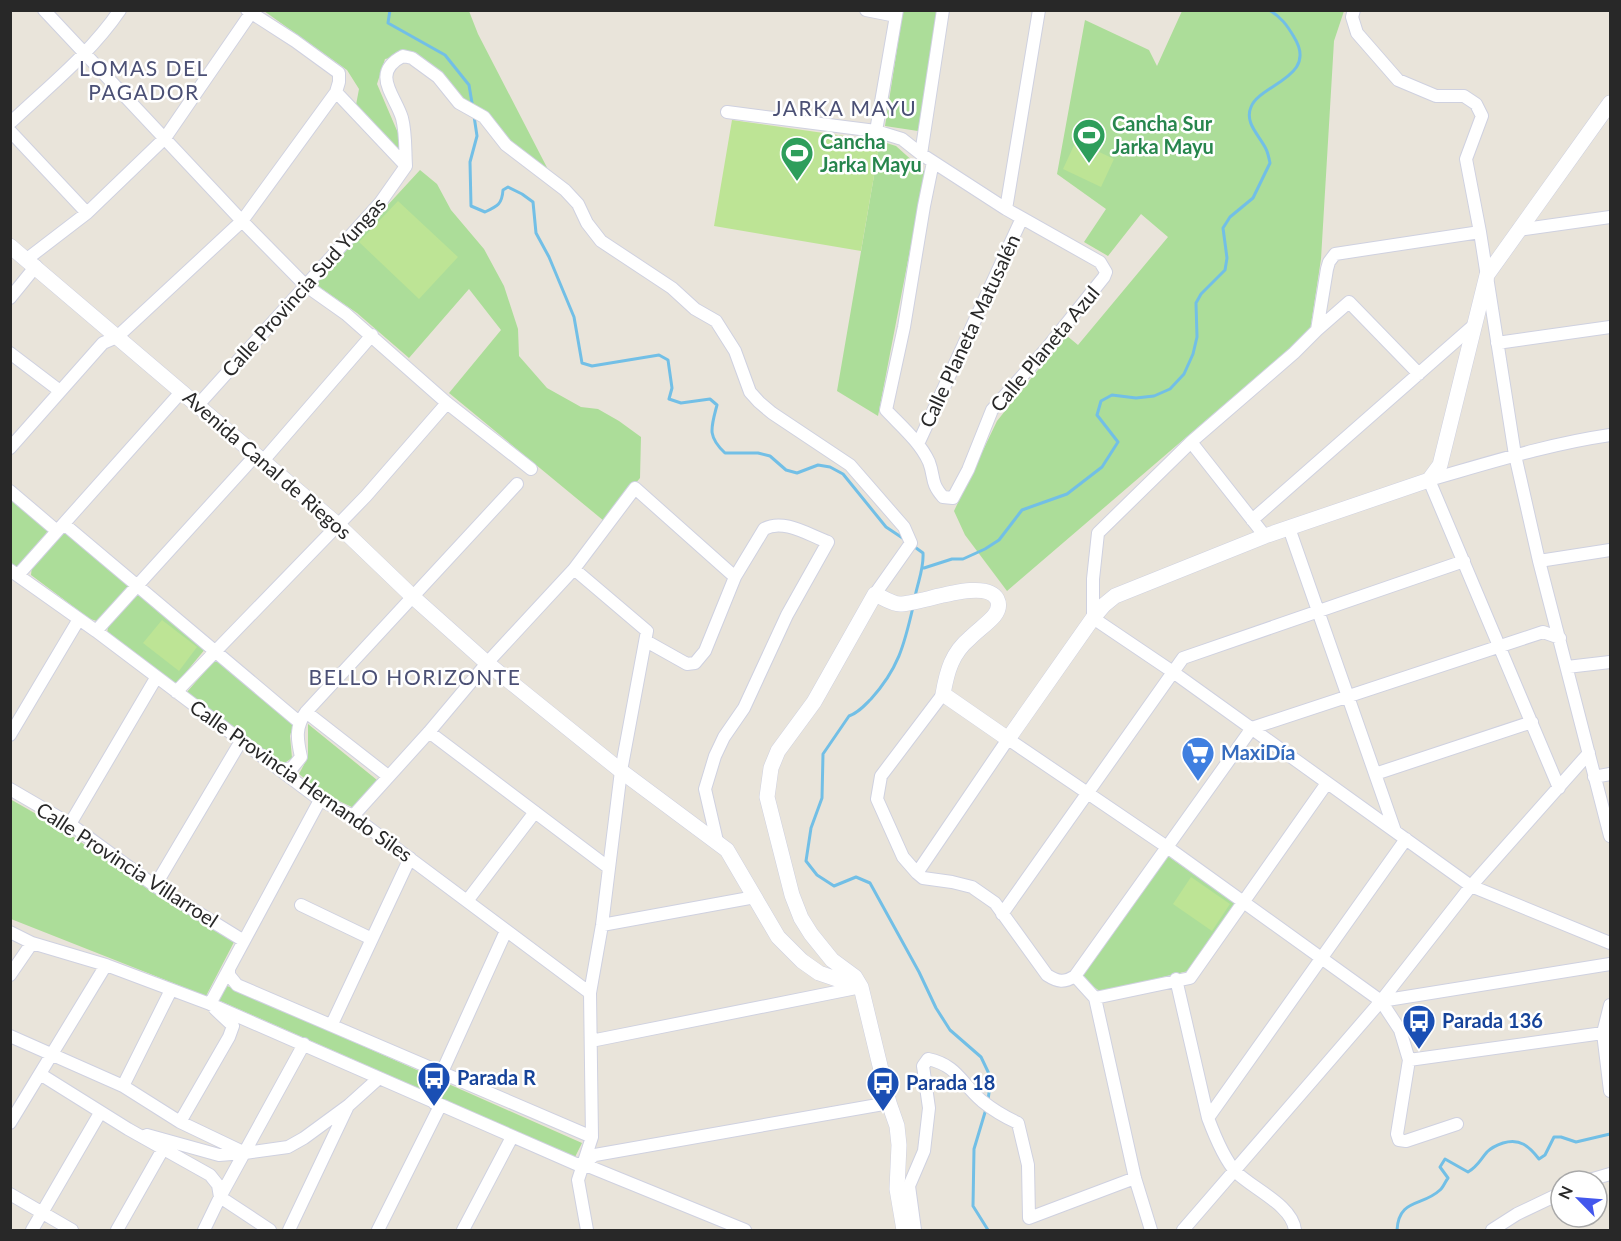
<svg xmlns="http://www.w3.org/2000/svg" width="1621" height="1241" font-family="Lato,sans-serif">
  <rect width="100%" height="100%" fill="#e9e4da"/>
  <path fill="#acdd99" d="M 264,11 L 469,11 L 478,34 L 556,185 L 414,53 L 385,59 L 377,84 L 410,161 L 356,105 L 359,89 L 347,70 Z
    M 903,11 L 937,11 L 918,131 L 885,126 Z
    M 1182,11 L 1344,11 L 1334,41 L 1321,259 L 1310,331 L 1007,591 L 965,535 L 954,511 L 997,421 L 1066,335 L 1078,345 L 1168,237 L 1141,214 L 1108,256 L 1084,242 L 1106,209 L 1057,174 L 1085,20 L 1149,50 L 1157,66 Z
    M 880,141 L 896,146 L 925,172 L 878,416 L 837,391 Z
    M 420,170 L 437,184 L 451,210 L 484,249 L 504,286 L 518,329 L 519,356 L 547,388 L 581,407 L 598,409 L 619,421 L 641,437 L 640,478 L 604,521 L 449,393 L 501,330 L 469,289 L 409,358 L 357,313 L 315,284 Z
    M 11,500 L 48,531 L 16,568 L 11,564 Z
    M 64,532 L 66,532 L 128,584 L 128,587 L 97,621 L 90,619 L 31,575 L 32,566 Z
    M 139,592 L 206,648 L 177,683 L 174,683 L 107,634 L 108,627 Z
    M 216,659 L 293,725 L 290,736 L 292,758 L 283,764 L 186,693 Z
    M 308,724 L 377,780 L 354,808 L 324,794 L 299,774 L 308,757 Z
    M 10,799 L 59,827 L 153,892 L 234,942 L 206,996 L 11,919 Z
    M 1165,854 L 1235,903 L 1188,971 L 1101,992 L 1079,976 Z
    M 225,985 L 582,1143 L 575,1157 L 218,1000 Z"/>
  <path fill="#bde495" d="M 732,120 L 880,141 L 861,251 L 714,226 Z
    M 1076,141 L 1114,159 L 1101,187 L 1063,169 Z
    M 398,201 L 458,257 L 419,299 L 359,242 Z
    M 162,620 L 197,647 L 179,671 L 143,643 Z
    M 1191,877 L 1230,904 L 1212,931 L 1173,904 Z"/>
  <g fill="none" stroke-linecap="round" stroke-linejoin="round">
    <path stroke="#72bfe6" stroke-width="3" d="M 390,10 L 388,23 L 445,55 L 469,85 L 472,103
      M 474,116 L 477,136 L 470,162 L 471,206 L 485,212 C 498,206 502,204 503,190 L 508,187 L 522,194 L 533,202 L 536,233 L 549,257 L 574,317 L 582,363 L 592,366 L 659,355 L 668,360 L 672,388 L 669,399 L 681,403 L 710,399 L 717,405 C 711,428 707,436 725,453 L 758,453 L 770,456 L 786,470 L 797,473 L 818,465 L 830,467 L 843,474 L 886,527 L 904,539
      M 912,545 L 923,553 C 924,569 918,581 915,597
      M 924,568 L 952,559 L 963,559 L 985,549 L 999,540 L 1022,510 L 1067,494 L 1102,467 L 1118,442 L 1097,415 L 1101,401 L 1112,395 L 1136,398 L 1154,396 L 1170,389 L 1184,374 L 1193,354 L 1197,337 L 1196,303 L 1201,294 L 1225,270 L 1227,258 L 1223,228 L 1230,217 L 1253,198 L 1270,163 C 1269,158 1268,153 1266,149 C 1260,136 1244,123 1251,107 C 1260,84 1319,77 1294,37 C 1287,25 1281,17 1269,10
      M 913,607 C 904,646 898,669 871,699 C 864,706 858,713 849,716 L 823,754 L 822,798 L 811,828 L 806,861 L 817,875 L 834,886 L 856,877 L 870,883 L 919,972 L 936,1008 L 950,1030 L 981,1057 L 991,1078 L 988,1100
      M 986,1109 L 974,1149 L 973,1206 L 988,1230
      M 1397,1230 C 1399,1198 1422,1207 1440,1190 C 1443,1188 1445,1182 1448,1178 L 1440,1167 L 1445,1159 L 1468,1172 C 1478,1166 1480,1160 1487,1152 C 1492,1147 1497,1145 1503,1143 C 1520,1138 1529,1146 1539,1159 L 1545,1155 L 1554,1137 L 1561,1137 L 1576,1142 L 1610,1134"/>
    <defs>
      <path id="minor" d="M 44,10 L 242,221 L 305,285 L 346,314 L 447,403 L 531,469
        M 247,10 L 295,41 L 339,73 L 339,82 L 336,92 L 406,166
        M 866,10 L 896,16
        M 1354,10 L 1352,17 L 1357,33 L 1398,80 L 1436,96 L 1464,96 L 1476,104 L 1482,116 L 1466,159 L 1480,232 L 1515,455 L 1539,561 L 1610,836
        M 727,112 L 876,131 L 902,139 L 921,154 L 1006,209 L 1100,262 L 1106,272 L 1104,277 L 1047,348 L 992,410 L 968,470 L 953,498 L 943,497 C 930,482 935,478 929,462 C 920,442 901,426 886,410 L 904,327 L 924,206 L 933,162
        M 10,123 C 48,87 90,54 120,10
        M 10,131 L 87,213
        M 876,131 L 897,10
        M 921,154 L 943,10
        M 406,166 C 405,150 406,133 402,118 C 395,95 370,73 403,56 L 412,58 L 438,77 L 459,103 L 484,117 L 506,145 L 565,190 L 578,204 L 587,223 L 601,241 L 672,288 L 695,309 L 716,321 L 735,351 L 750,392 L 759,402 L 772,413 L 850,465 L 904,527 L 911,543 L 875,594
        M 1006,209 L 1039,10
        M 1518,230 L 1610,217
        M 1480,232 L 1335,254 L 1329,262 L 1327,269 L 1317,330 L 1294,353 L 1191,442 L 1098,533 L 1093,579 L 1093,618 L 1173,672 L 1471,886 L 1610,943
        M 27,259 L 87,213 L 165,138 L 251,13
        M 10,298 L 36,266
        M 1317,330 L 1349,302 L 1419,374
        M 1497,343 L 1610,327
        M 10,353 L 60,391
        M 198,405 L 380,203 L 406,166
        M 1191,442 L 1265,536
        M 918,444 L 1022,218
        M 10,448 L 103,343 L 117,337 L 242,221 L 336,92
        M 262,462 L 372,335
        M 10,491 L 57,531
        M 1252,520 L 1473,326
        M 64,524 L 299,722
        M 1289,528 L 1395,831
        M 1539,561 L 1610,550
        M 574,569 L 647,631 L 621,771 L 602,925 L 590,993 L 592,1137 L 578,1180 L 587,1230
        M 10,570 L 96,631 L 320,800 L 353,816 L 590,993
        M 18,575 L 182,391
        M 96,631 L 255,456
        M 646,641 L 687,664 L 695,663 L 705,651 L 735,577 L 764,529 C 783,518 809,535 828,542 L 787,615 L 744,708 L 724,737 L 715,756 L 705,789 L 717,841
        M 1567,667 L 1610,662
        M 176,692 L 366,496 L 447,403
        M 943,694 L 881,776 L 877,799 L 903,857 L 917,873 L 923,878 L 952,882 L 972,887 L 995,903 L 1047,975 C 1058,982 1064,983 1075,976 L 1252,728 L 1543,632 L 1560,638
        M 306,712 L 388,776
        M 429,732 L 609,868
        M 10,735 L 79,619
        M 282,770 L 292,768 L 301,757 C 297,739 295,727 306,712 L 517,484
        M 1375,774 L 1532,722
        M 1594,777 L 1610,774
        M 1559,788 L 1429,480 C 1489,463 1548,444 1610,435
        M 10,789 L 70,824 L 155,886 L 244,941
        M 353,816 L 429,732 L 487,663 L 574,569 L 635,488 L 735,577
        M 70,824 L 156,678
        M 917,873 L 1008,739 L 1167,847 L 1381,1001 L 1400,1030 L 1409,1060 L 1397,1134 L 1399,1140 L 1406,1141 L 1457,1124
        M 155,886 L 241,741
        M 467,901 L 535,812
        M 301,905 L 372,939
        M 1002,914 L 1183,658 L 1464,561
        M 602,925 L 755,897
        M 10,932 L 32,943 L 106,965 L 210,1004 L 576,1164 L 583,1164 L 745,1230
        M 229,969 L 229,975 L 237,985 L 592,1137
        M 10,975 L 32,943
        M 1075,976 L 1095,998 L 1135,1178 L 1151,1230
        M 1176,979 L 1208,1118 L 1406,839
        M 1095,998 L 1190,978 L 1327,783
        M 1381,1001 L 1610,964
        M 210,1004 L 320,800
        M 332,1024 L 410,858
        M 1603,1033 L 1610,1005
        M 10,1036 L 123,1086 L 180,1122 L 245,1153 L 288,1147 L 304,1138 L 349,1105 L 379,1078
        M 591,1041 L 861,987
        M 1409,1060 L 1603,1033 L 1610,1091
        M 40,1074 L 128,1129 L 210,1175 L 218,1185 L 220,1197 L 270,1230
        M 123,1086 L 171,990
        M 434,1103 L 442,1072 L 506,931
        M 1208,1118 C 1214,1134 1224,1159 1236,1172 C 1253,1189 1292,1205 1295,1230
        M 180,1122 L 229,1037 L 233,1026 L 215,1009
        M 10,1123 L 106,965
        M 147,1135 L 219,1155 L 244,1153
        M 583,1164 L 595,1155 L 889,1103
        M 1586,1181 L 1610,1174
        M 10,1194 L 72,1230
        M 32,1230 L 100,1113
        M 117,1230 L 163,1149
        M 204,1230 L 220,1197 L 304,1044
        M 289,1230 L 348,1106
        M 378,1230 L 440,1106
        M 463,1230 L 512,1137
        M 915,1230 L 909,1186 L 924,1151 L 929,1108 L 923,1066 L 928,1059 C 957,1065 961,1083 982,1101 C 993,1110 1005,1117 1018,1123 L 1028,1165 L 1029,1218 L 1135,1178
        M 1183,1230 L 1381,1001 L 1471,886 L 1589,753
        M 1492,1230 L 1517,1214 L 1561,1193"/>
      <path id="tertiary" d="M 10,246 L 338,525 L 413,597 L 487,663 L 621,771 L 727,850 L 778,937 L 802,961 L 819,973 L 860,987
        M 904,1230 L 897,1189 L 899,1145 L 897,1126 L 889,1103 L 861,987 L 855,977 L 832,960 L 811,934 L 801,918 L 792,895 L 767,797 L 771,768 L 778,751 L 814,702 L 875,594 C 882,597 892,604 900,604 C 921,604 985,577 997,599 C 1000,605 998,611 994,616 C 987,624 978,630 970,638 C 952,653 947,671 943,694 L 1008,739 L 1093,618 L 1104,605 L 1115,596 L 1265,536 L 1429,480 L 1440,465 L 1487,275 L 1610,103"/>
    </defs>
    <use href="#minor" stroke="#cfd1e0" stroke-width="14"/>
    <use href="#tertiary" stroke="#cfd1e0" stroke-width="16"/>
    <use href="#minor" stroke="#fff" stroke-width="12"/>
    <use href="#tertiary" stroke="#fff" stroke-width="15"/>
  </g>
  <defs>
    <symbol id="stadium-pin" viewBox="-11 -11 22 30"><path d="M0 17L-7.5 6A9.5 9.5 0 1 1 7.5 6Z" fill="#2e9e5b" stroke="#fff"/><path d="M0-5a6.5 5 0 1 0 0 10a6.5 5 0 1 0 0-10ZM-3.5-1.8h7v3.6h-7Z" fill="#fff"/></symbol>
    <symbol id="supermarket-pin" viewBox="-11 -11 22 30"><path d="M0 17L-7.5 6A9.5 9.5 0 1 1 7.5 6Z" fill="#3f7fe0" stroke="#fff"/><path d="M-6-5.5h2.5l.6 2H6L4.5 2H-2.5L-4.4-4H-6ZM-1.5 3.2a1.3 1.3 0 1 0 .1 0ZM3 3.2a1.3 1.3 0 1 0 .1 0Z" fill="#fff"/></symbol>
    <symbol id="bus-pin" viewBox="-11 -11 22 30"><path d="M0 17L-7.5 6A9.5 9.5 0 1 1 7.5 6Z" fill="#1a4fb4" stroke="#fff"/><path d="M-5-6H5V4H4V6H2V4H-2V6H-4V4H-5ZM-3.5-4V0h7V-4ZM-3.5 1.2v1.5H-2V1.2ZM2 1.2v1.5H3.5V1.2Z" fill="#fff"/></symbol>
  </defs>
  <g fill-rule="evenodd">
    <use href="#stadium-pin" x="1070" y="116" width="38" height="52"/>
    <use href="#stadium-pin" x="778" y="134" width="38" height="52"/>
    <use href="#supermarket-pin" x="1179" y="734" width="38" height="52"/>
    <use href="#bus-pin" x="1400" y="1002" width="38" height="52"/>
    <use href="#bus-pin" x="415" y="1059" width="38" height="52"/>
    <use href="#bus-pin" x="864" y="1064" width="38" height="52"/>
  </g>
  <g text-anchor="middle" stroke-width="5" stroke-linejoin="round" paint-order="stroke">
    <g font-size="20" font-weight="bold" fill="#27864d" stroke="#fff" text-anchor="start">
      <text x="1112" y="131">Cancha Sur<tspan x="1112" dy="23">Jarka Mayu</tspan></text>
      <text x="820" y="149">Cancha<tspan x="820" dy="23">Jarka Mayu</tspan></text>
    </g>
    <g font-size="20" fill="#282828" stroke="#fff">
      <text transform="translate(304 287) rotate(-48)" y="7">Calle Provincia Sud Yungas</text>
      <text transform="translate(970 331) rotate(-65)" y="7">Calle Planeta Matusalén</text>
      <text transform="translate(1045 349) rotate(-50)" y="7">Calle Planeta Azul</text>
      <text transform="translate(267 465) rotate(41)" y="7">Avenida Canal de Riegos</text>
      <text transform="translate(301 781) rotate(35)" y="7">Calle Provincia Hernando Siles</text>
      <text transform="translate(127 865) rotate(33)" y="7">Calle Provincia Villarroel</text>
    </g>
    <g font-size="20" font-weight="bold" fill="#366cbe" stroke="#fff" text-anchor="start">
      <text x="1221" y="760">MaxiDía</text>
    </g>
    <g font-size="20" font-weight="bold" fill="#164399" stroke="#fff" text-anchor="start">
      <text x="1442" y="1028">Parada 136</text>
      <text x="457" y="1085">Parada R</text>
      <text x="906" y="1090">Parada 18</text>
    </g>
    <g font-size="21" letter-spacing="1.5" fill="#4b5075" stroke="#fff">
      <text x="144" y="76">LOMAS DEL<tspan x="144" dy="24">PAGADOR</tspan></text>
      <text x="845" y="116">JARKA MAYU</text>
      <text x="415" y="685">BELLO HORIZONTE</text>
    </g>
  </g>
  <rect width="1621" height="1241" fill="none" stroke="#282828" stroke-width="24"/>
  <g transform="translate(1579 1199) rotate(295)"><circle r="28" fill="#ffffff" stroke="#a9a9a9" stroke-width="1.5"/>
  <path d="M0-4.5L10 22L0 15L-10 22Z" fill="#4357ed"/>
  <text y="-9" font-size="16" font-weight="bold" text-anchor="middle" fill="#282828">N</text>
  </g>
</svg>
